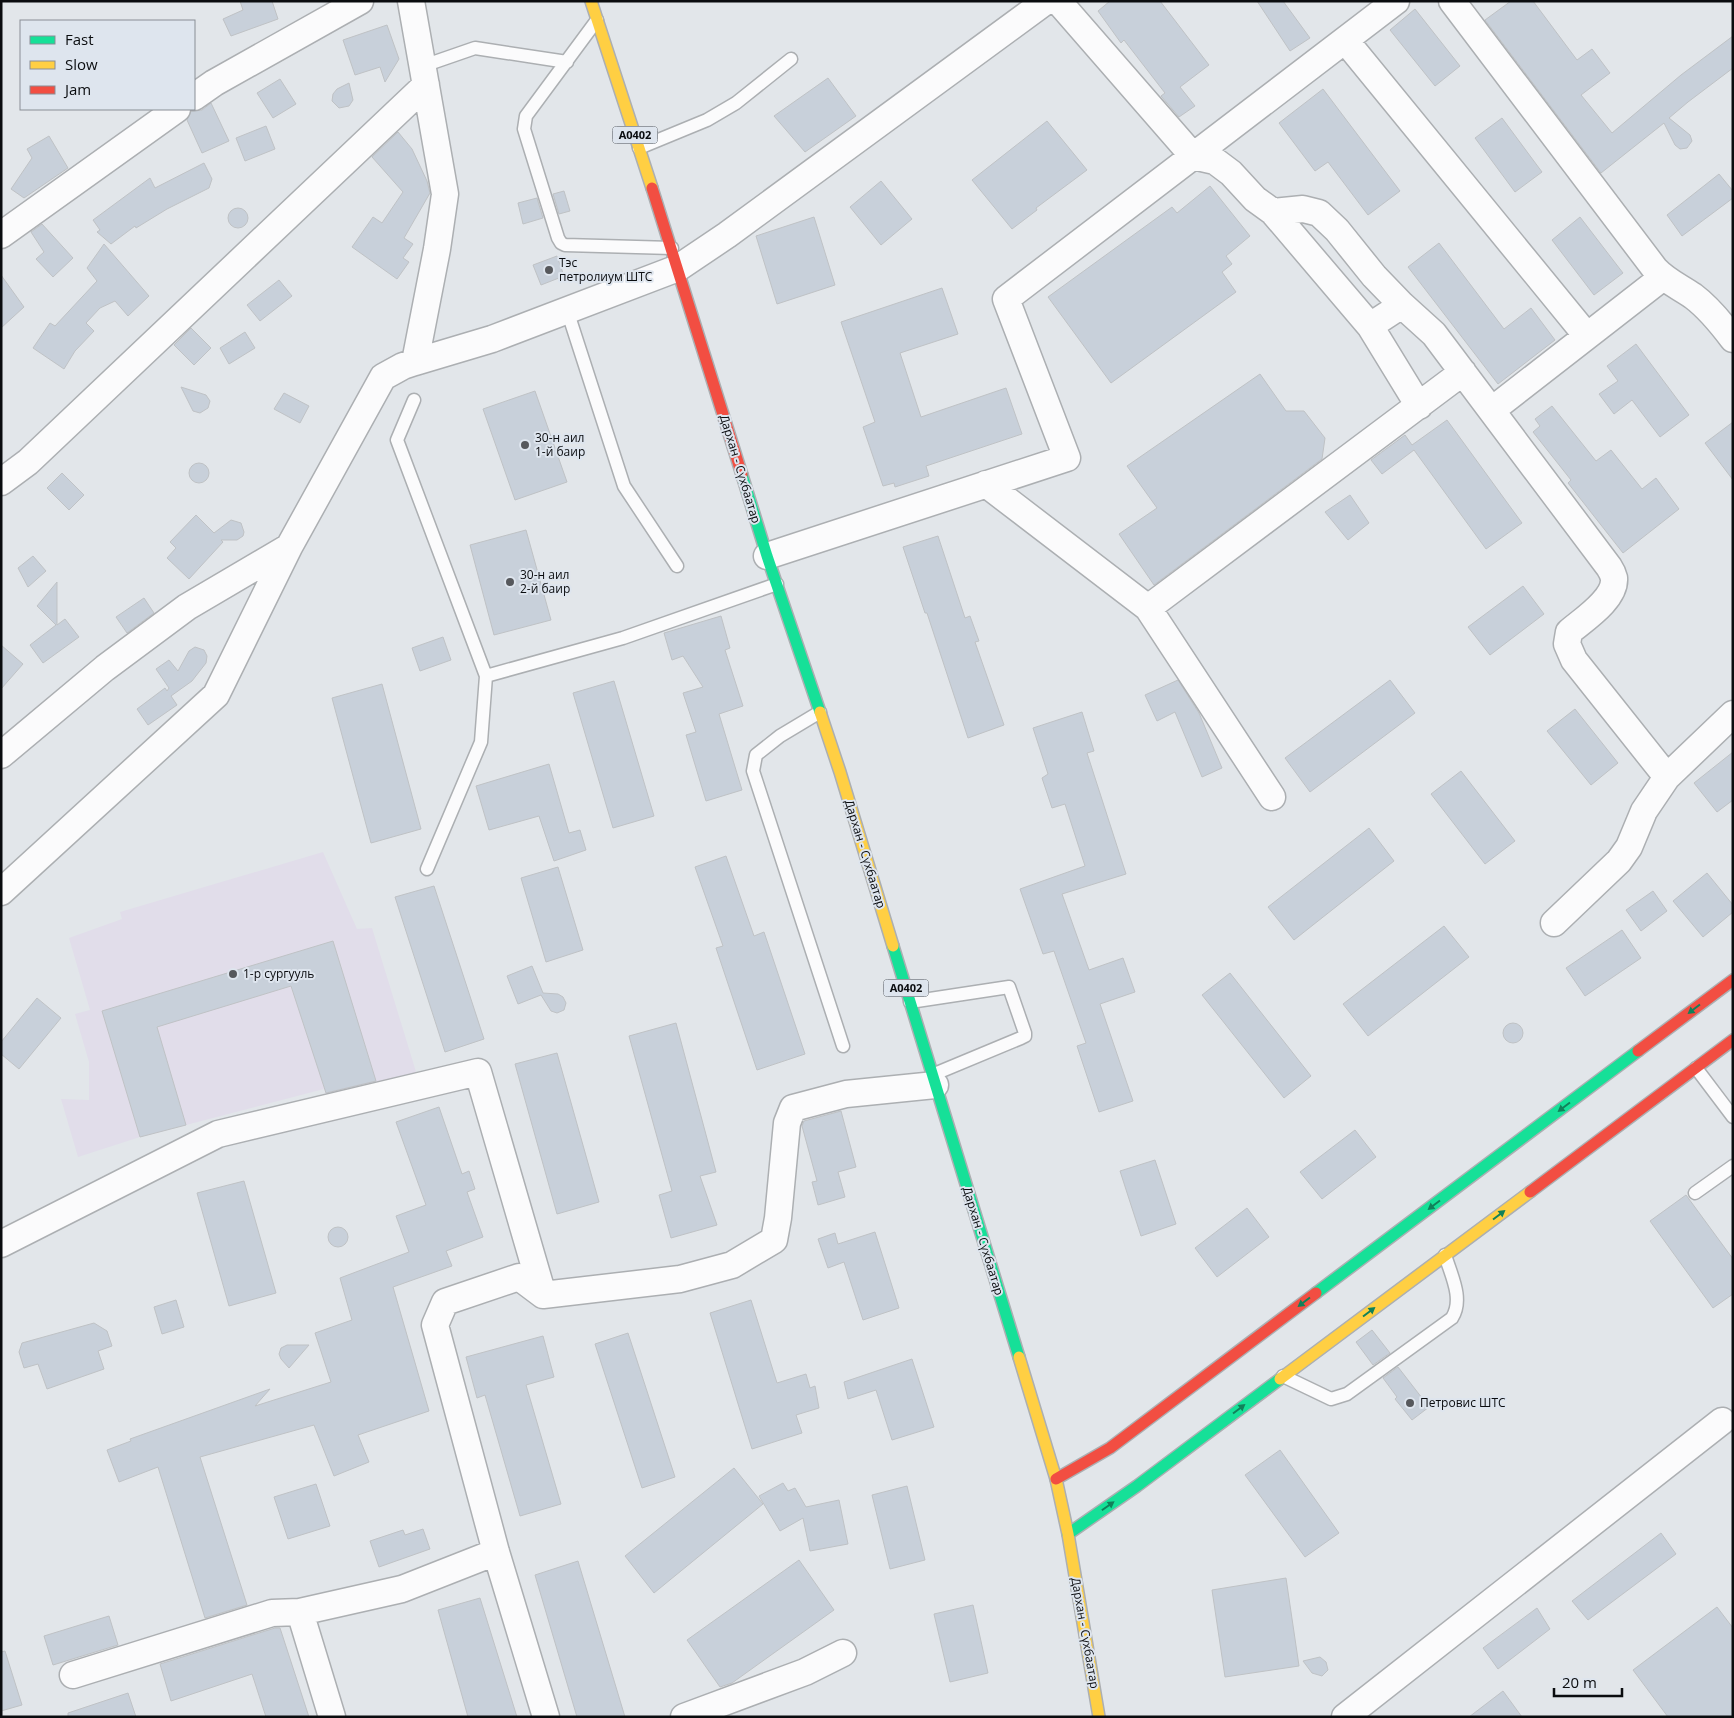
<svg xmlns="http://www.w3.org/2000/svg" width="1734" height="1718" font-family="'Open Sans',sans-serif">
  <rect width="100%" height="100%" fill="#e2e6ea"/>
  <path fill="#e1ddea" d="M 323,852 L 357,929 L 372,928 L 417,1075 L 327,1098 L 324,1089 L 140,1137 L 78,1157 L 61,1099 L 89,1100 L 89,1062 L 75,1014 L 90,1010 L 69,938 L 122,919 L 120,912 Z"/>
  <path fill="#c8d0da" stroke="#bfc2c5" d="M 240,1 L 272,1 L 278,19 L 231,36 L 223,19 L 243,10 Z
    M 1110,1 L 1160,1 L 1209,65 L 1180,87 L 1195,106 L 1179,117 L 1161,96 L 1165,93 L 1124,40 L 1121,43 L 1098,11 Z
    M 1257,1 L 1283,1 L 1310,38 L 1290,51 Z
    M 1511,1 L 1533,1 L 1577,60 L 1592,49 L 1610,73 L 1581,95 L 1612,133 L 1681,75 L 1733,36 L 1733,68 L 1688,102 L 1669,118 L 1690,135 L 1692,141 L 1687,148 L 1680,149 L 1675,145 L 1664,123 L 1601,173 L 1485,20 Z
    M 1415,9 L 1460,66 L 1435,86 L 1390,30 Z
    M 387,25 L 399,59 L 385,82 L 380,67 L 355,75 L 343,40 Z
    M 828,78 L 856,116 L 805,152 L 774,116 Z
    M 280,79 L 296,104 L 273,118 L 257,93 Z
    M 349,83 L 353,100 L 349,106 L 339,108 L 332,101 L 333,94 L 337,89 Z
    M 1323,89 L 1400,191 L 1368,215 L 1328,162 L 1315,171 L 1279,123 Z
    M 211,103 L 229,141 L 202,153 L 187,120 L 191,111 L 202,110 Z
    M 1502,118 L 1542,172 L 1515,192 L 1475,138 Z
    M 1047,121 L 1087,170 L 1036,208 L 1037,210 L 1012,229 L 972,180 Z
    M 266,126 L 275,149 L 245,161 L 236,138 Z
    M 398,132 L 412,149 L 427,181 L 430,193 L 404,238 L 413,244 L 403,258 L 409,262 L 397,279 L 352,247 L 373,217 L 382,223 L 403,192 L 372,157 Z
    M 49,136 L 68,168 L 24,198 L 11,189 L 32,158 L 27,149 Z
    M 204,163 L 212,179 L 209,188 L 167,209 L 136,228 L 135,226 L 111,244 L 97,232 L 100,230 L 93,220 L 150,178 L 155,188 Z
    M 1719,174 L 1733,191 L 1733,198 L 1682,236 L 1667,215 Z
    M 881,181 L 912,219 L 881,245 L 850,207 Z
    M 1210,186 L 1250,236 L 1226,256 L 1232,264 L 1222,272 L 1236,292 L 1111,383 L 1048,297 L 1172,207 L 1177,213 Z
    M 564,191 L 570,211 L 559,214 L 553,194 Z
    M 537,198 L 543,218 L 523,224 L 518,203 Z
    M228 218a10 10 0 1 1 20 0a10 10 0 1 1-20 0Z
    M 814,217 L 835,285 L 777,304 L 756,236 Z
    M 1580,217 L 1623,273 L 1594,295 L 1552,240 Z
    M 42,224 L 73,258 L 53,277 L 36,259 L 44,252 L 31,232 Z
    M 1439,243 L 1504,329 L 1531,308 L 1555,340 L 1498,384 L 1408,267 Z
    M 104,244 L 149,296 L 128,316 L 115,301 L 100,308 L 86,323 L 94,331 L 75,351 L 64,369 L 33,348 L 50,323 L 55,326 L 97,281 L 87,268 Z
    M 557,256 L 564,276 L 541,285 L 533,265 Z
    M 1,275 L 24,307 L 1,328 Z
    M 279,280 L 292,296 L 260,321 L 247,305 Z
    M 942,288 L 958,334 L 900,353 L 921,417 L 1006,388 L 1022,434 L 926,466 L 929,476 L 895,487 L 894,483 L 883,486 L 863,427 L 875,422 L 841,322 Z
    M 191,328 L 211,348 L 194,365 L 174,345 Z
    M 245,332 L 255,348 L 229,364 L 220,348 Z
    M 1636,344 L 1689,415 L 1660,437 L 1632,400 L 1614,414 L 1599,394 L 1618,381 L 1607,366 Z
    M 1260,374 L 1286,411 L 1304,411 L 1325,438 L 1322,459 L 1154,585 L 1119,534 L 1157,508 L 1127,466 Z
    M 181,387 L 206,395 L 210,401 L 208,408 L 200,413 L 193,411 Z
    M 535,391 L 567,482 L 515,500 L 483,409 Z
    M 284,393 L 309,406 L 300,423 L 274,409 Z
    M 1552,406 L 1596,461 L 1611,450 L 1642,489 L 1656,478 L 1679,509 L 1623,553 L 1568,483 L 1571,480 L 1533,432 L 1540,426 L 1535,419 Z
    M 1447,420 L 1522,523 L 1486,549 L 1414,450 L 1382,474 L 1371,460 L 1405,435 L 1412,445 Z
    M 1733,422 L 1733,480 L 1705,443 Z
    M189 473a10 10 0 1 1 20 0a10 10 0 1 1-20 0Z
    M 62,473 L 84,495 L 69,510 L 47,488 Z
    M 1350,495 L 1369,523 L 1348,540 L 1325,512 Z
    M 196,515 L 214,533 L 231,520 L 241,523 L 244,532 L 243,536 L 237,540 L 221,540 L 223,542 L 189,579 L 167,558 L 176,548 L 170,542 Z
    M 526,530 L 551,620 L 494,635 L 470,545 Z
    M 938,536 L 965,618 L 970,616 L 979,641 L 975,642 L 1004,725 L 968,738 L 927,613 L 925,613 L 903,547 Z
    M 33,556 L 46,571 L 28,587 L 18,568 Z
    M 57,582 L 57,625 L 65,619 L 79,637 L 43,663 L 30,645 L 56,625 L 37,606 Z
    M 1523,586 L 1544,614 L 1490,655 L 1468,627 Z
    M 144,598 L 154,613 L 127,633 L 116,617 Z
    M 721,616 L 730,648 L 725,650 L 743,706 L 719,714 L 742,790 L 706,801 L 686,735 L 696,732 L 683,693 L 703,687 L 683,656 L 672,660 L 664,633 Z
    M 443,637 L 451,660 L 420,671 L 412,648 Z
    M 1,645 L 23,664 L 1,689 Z
    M 195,647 L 204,650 L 207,656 L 206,663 L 192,681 L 171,696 L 177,705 L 148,725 L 137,709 L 165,688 L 167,691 L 169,688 L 156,669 L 169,660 L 178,671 L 189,651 Z
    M 1178,680 L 1199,713 L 1222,768 L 1202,777 L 1175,712 L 1157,721 L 1145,695 Z
    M 1390,680 L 1415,713 L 1310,792 L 1285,758 Z
    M 614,681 L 654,816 L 613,828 L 573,693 Z
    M 382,684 L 421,829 L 371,843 L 332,698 Z
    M 1575,709 L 1618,763 L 1591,785 L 1547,731 Z
    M 1082,712 L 1094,751 L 1087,753 L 1126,874 L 1062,894 L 1089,970 L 1123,958 L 1135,992 L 1100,1004 L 1133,1101 L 1099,1112 L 1077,1046 L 1086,1043 L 1054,951 L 1043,954 L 1020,889 L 1085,866 L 1065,804 L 1052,808 L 1042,778 L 1048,774 L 1033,728 Z
    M 1733,752 L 1733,800 L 1717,812 L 1694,783 Z
    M 549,764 L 569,833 L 580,830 L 586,850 L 554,861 L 539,816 L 489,830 L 476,786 Z
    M 1461,771 L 1515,841 L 1485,864 L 1431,794 Z
    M 1369,828 L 1394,861 L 1294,940 L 1268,907 Z
    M 726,856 L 754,936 L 764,932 L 805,1054 L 757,1070 L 716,948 L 723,946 L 695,867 Z
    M 558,867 L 583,950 L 546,962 L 521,878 Z
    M 1707,873 L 1733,905 L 1733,912 L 1703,937 L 1673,901 Z
    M 434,886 L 484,1039 L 445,1052 L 395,897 Z
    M 1653,891 L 1667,911 L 1641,931 L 1626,910 Z
    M 1444,926 L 1469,957 L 1368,1036 L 1343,1004 Z
    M 1622,930 L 1641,958 L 1585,996 L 1566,968 Z
    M 333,941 L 376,1081 L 326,1093 L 291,986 L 157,1027 L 186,1125 L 140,1137 L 102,1011 Z
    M 532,966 L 543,993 L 558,994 L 563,997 L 566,1003 L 564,1010 L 557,1013 L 551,1011 L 541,995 L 518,1004 L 507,976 Z
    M 1230,973 L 1311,1076 L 1284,1098 L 1202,995 Z
    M 37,998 L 61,1018 L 19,1069 L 1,1054 L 1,1042 Z
    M1503 1033a10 10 0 1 1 20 0a10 10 0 1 1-20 0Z
    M 676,1023 L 716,1172 L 700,1176 L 717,1225 L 671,1238 L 659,1195 L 672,1191 L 629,1036 Z
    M 557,1053 L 599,1202 L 557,1214 L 515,1064 Z
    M 439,1107 L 462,1174 L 469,1171 L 475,1189 L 467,1192 L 483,1237 L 446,1251 L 452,1266 L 393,1287 L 429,1411 L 358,1435 L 369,1462 L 334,1476 L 314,1425 L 200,1457 L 247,1605 L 205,1618 L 158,1467 L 119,1482 L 107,1450 L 131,1441 L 130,1439 L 270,1389 L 255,1406 L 331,1382 L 315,1333 L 352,1320 L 340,1278 L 409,1252 L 396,1216 L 426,1205 L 396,1122 Z
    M 841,1111 L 856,1167 L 838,1172 L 845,1197 L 818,1205 L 812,1182 L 817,1181 L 802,1126 L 804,1121 Z
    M 1355,1130 L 1376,1157 L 1322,1199 L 1300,1172 Z
    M 1155,1160 L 1176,1224 L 1141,1236 L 1120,1171 Z
    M 244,1181 L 276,1293 L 229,1306 L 197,1193 Z
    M 1686,1195 L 1733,1259 L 1733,1294 L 1713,1308 L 1650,1221 Z
    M 1247,1208 L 1269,1237 L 1217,1277 L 1195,1248 Z
    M328 1237a10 10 0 1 1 20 0a10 10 0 1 1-20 0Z
    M 875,1232 L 899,1308 L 863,1320 L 844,1262 L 828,1268 L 818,1239 L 835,1233 L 838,1244 Z
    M 176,1300 L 184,1327 L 162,1334 L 154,1307 Z
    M 751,1300 L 777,1383 L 806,1374 L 810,1388 L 815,1386 L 819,1408 L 796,1415 L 802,1433 L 752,1449 L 710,1313 Z
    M 94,1323 L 107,1331 L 112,1346 L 98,1351 L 104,1369 L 47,1389 L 38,1364 L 24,1368 L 19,1352 L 22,1343 Z
    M 1372,1330 L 1390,1353 L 1373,1365 L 1356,1342 Z
    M 628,1333 L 675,1477 L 642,1488 L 595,1344 Z
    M 543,1336 L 554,1377 L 526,1385 L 561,1504 L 520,1516 L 485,1395 L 477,1398 L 466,1357 Z
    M 287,1345 L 309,1345 L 289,1368 L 281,1359 L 279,1354 L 281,1348 Z
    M 912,1359 L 934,1427 L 892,1440 L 876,1390 L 848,1399 L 844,1382 Z
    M 1398,1367 L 1429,1407 L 1412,1420 L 1395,1399 L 1397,1397 L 1383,1378 Z
    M 1280,1450 L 1339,1533 L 1305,1557 L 1245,1475 Z
    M 734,1468 L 763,1504 L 654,1593 L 625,1556 Z
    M 783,1483 L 788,1491 L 795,1488 L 806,1507 L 839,1500 L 848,1544 L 810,1551 L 803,1518 L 780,1531 L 759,1496 Z
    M 316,1484 L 330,1526 L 288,1539 L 274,1497 Z
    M 907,1486 L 925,1560 L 890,1569 L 872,1495 Z
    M 423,1529 L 430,1549 L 379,1567 L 370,1541 L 403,1530 L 405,1535 Z
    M 1661,1533 L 1676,1554 L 1588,1620 L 1572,1601 Z
    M 799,1560 L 834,1610 L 732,1683 L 720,1687 L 687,1640 Z
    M 578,1561 L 625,1717 L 577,1717 L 535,1575 Z
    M 1286,1578 L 1299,1666 L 1225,1677 L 1212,1590 Z
    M 480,1598 L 517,1717 L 468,1717 L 438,1610 Z
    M 973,1605 L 988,1673 L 950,1682 L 934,1614 Z
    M 1717,1607 L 1733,1628 L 1733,1717 L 1668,1717 L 1633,1670 Z
    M 1537,1608 L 1550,1629 L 1498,1669 L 1483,1648 Z
    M 109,1616 L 118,1645 L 53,1665 L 44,1636 Z
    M 275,1628 L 280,1628 L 309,1717 L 266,1717 L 252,1674 L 171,1701 L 160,1664 Z
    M 5,1651 L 22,1705 L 1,1711 L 1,1652 Z
    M 1320,1657 L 1326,1662 L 1328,1670 L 1322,1676 L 1312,1673 L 1303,1661 Z
    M 1503,1691 L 1522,1717 L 1469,1717 Z
    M 128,1693 L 136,1717 L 68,1717 L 68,1713 Z"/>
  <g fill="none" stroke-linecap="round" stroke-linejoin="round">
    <defs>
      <path id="lane" d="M 597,20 L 526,116 L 524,129 L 558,238 L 561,243 L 565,245 L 672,248
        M 423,66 L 475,48 L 567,62
        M 639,148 L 707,120 L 736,103 L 791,59
        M 567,310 L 624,486 L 677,566
        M 414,400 L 397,440 L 486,676
        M 820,712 L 780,736 L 756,755 L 753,771 L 843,1046
        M 427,869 L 481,742 L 486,676 L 623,638 L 777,584
        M 910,1002 L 1009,987 L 1025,1033 L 1025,1036 L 1021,1038 L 932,1075
        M 1696,1068 L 1733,1117
        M 1695,1193 L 1733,1166
        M 1283,1376 L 1331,1399 L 1347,1394 L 1452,1318 C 1464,1299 1451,1275 1445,1255"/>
      <path id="street" d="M 1058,1 L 1193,156 L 1215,161 L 1231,173 L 1255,199 L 1273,212 L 1303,209 L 1319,213 L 1337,230 L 1374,276 L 1402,305 L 1434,334 L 1609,567 C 1611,570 1613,574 1614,578 C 1616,599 1583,620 1569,632 L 1567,644 L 1574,660 L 1667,777
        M 1452,1 L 1655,269 C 1666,281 1680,287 1693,296 C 1709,308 1721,323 1733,339
        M 1345,40 L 1587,336
        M 194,97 L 214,83 L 360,1
        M 1273,212 L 1370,326
        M 1,235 L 177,109
        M 1402,305 L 1370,326 L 1419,406
        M 415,362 L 492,339 L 678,268 L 727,235 L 1046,1
        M 1492,410 L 1663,277
        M 1,482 L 28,462 L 426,85
        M 986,484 L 1148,608 L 1272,797
        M 767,556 L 1067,458 L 1006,299 L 1396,1
        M 1148,608 L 1463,372
        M 1,755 L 105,668 L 187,607 L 289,547
        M 1,892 L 216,695 L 289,547 L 383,377 L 403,366 L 415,362 L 437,249 L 445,194 L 411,1
        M 1554,923 L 1619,861 L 1629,847 L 1644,811 L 1667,777 L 1733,714
        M 1,1244 L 218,1134 L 478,1072 L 543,1295
        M 300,1612 L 332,1717
        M 73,1675 L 272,1613 L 300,1612 L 402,1589 L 496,1552
        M 546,1717 L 496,1552 L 435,1325 L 445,1302 L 519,1277 L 543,1295 L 680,1279 L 732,1265 L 774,1240 L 778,1218 L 787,1123 L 793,1108 L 846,1094 L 935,1085
        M 684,1717 L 805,1672 L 843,1653
        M 1345,1717 L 1722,1421"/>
      <path id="fast" d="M 742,475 L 767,556 L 820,712
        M 893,946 L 1019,1357
        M 1316,1293 L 1638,1051
        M 1068,1534 L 1137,1486 L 1280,1379"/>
      <path id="slow" d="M 591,1 L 652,188
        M 820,712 L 840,772 L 893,946
        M 1019,1357 L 1056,1479 L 1068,1534 L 1099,1717
        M 1280,1379 L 1530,1192"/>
      <path id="jam" d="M 652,188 L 742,475
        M 1638,1051 L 1733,980
        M 1530,1192 L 1733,1040
        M 1056,1479 L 1110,1448 L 1316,1293"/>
    </defs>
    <use href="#lane" stroke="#acafb2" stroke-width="15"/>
    <use href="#street" stroke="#acafb2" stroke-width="29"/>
    <use href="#fast" stroke="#acafb2" stroke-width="14"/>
    <use href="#slow" stroke="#acafb2" stroke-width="14"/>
    <use href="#jam" stroke="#acafb2" stroke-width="14"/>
    <use href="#lane" stroke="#fbfbfc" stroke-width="12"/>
    <use href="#street" stroke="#fbfbfc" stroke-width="26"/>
    <use href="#fast" stroke="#16e098" stroke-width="11"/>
    <use href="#slow" stroke="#ffcf43" stroke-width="11"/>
    <use href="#jam" stroke="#f24e42" stroke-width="11"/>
  </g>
  <defs><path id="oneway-solid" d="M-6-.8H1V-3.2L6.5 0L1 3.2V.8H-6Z" transform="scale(1.25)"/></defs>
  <g fill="#11815a">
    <use href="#oneway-solid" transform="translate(1694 1009) rotate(143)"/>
    <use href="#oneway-solid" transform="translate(1564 1107) rotate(143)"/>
    <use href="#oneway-solid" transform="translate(1434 1205) rotate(143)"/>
    <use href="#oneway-solid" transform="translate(1499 1215) rotate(-37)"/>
    <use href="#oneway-solid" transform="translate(1304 1302) rotate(143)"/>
    <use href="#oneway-solid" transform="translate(1369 1312) rotate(-37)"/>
    <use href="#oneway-solid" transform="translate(1239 1409) rotate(-37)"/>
    <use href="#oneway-solid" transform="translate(1108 1506) rotate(-35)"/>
  </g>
  <g fill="#56585c" stroke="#dee5ee" stroke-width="2">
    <circle cx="549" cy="270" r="5"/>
    <circle cx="525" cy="445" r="5"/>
    <circle cx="510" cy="582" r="5"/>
    <circle cx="233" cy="974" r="5"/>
    <circle cx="1410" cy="1403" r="5"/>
  </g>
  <g text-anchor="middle" stroke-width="4" stroke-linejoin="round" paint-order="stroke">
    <g fill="#dee5ee" stroke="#4a4d52" stroke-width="1">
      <rect x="612.5" y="126.5" width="45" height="17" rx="4"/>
      <rect x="883.5" y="979.5" width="45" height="17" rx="4"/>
    </g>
    <g font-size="11" font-weight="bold" fill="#0a0c0f">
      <text x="635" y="139">A0402</text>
      <text x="906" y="992">A0402</text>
    </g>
    <g font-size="12" fill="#0a0c0f" stroke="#dee5ee" text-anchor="start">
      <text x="559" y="267">Тэс<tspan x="559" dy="14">петролиум ШТС</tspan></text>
      <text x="535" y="442">30-н аил<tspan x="535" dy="14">1-й баир</tspan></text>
      <text x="520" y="579">30-н аил<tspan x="520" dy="14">2-й баир</tspan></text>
      <text x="243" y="978">1-р сургууль</text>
      <text x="1420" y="1407">Петровис ШТС</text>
    </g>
    <g font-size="12" fill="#0a0c0f" stroke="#dee5ee">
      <text transform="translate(740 469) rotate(73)" y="4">Дархан - Сүхбаатар</text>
      <text transform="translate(865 854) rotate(73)" y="4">Дархан - Сүхбаатар</text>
      <text transform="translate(983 1241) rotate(73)" y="4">Дархан - Сүхбаатар</text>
      <text transform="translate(1085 1633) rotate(80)" y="4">Дархан - Сүхбаатар</text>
    </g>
  </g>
  <rect width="1734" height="1718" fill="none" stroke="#0a0c0f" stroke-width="5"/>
  <rect x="20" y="20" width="175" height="90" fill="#dee5ee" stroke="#898e95"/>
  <rect x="30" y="36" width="25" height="8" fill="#16e098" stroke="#898e95"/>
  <text x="65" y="45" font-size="15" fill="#0a0c0f">Fast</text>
  <rect x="30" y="61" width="25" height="8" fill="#ffcf43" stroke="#898e95"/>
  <text x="65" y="70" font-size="15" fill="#0a0c0f">Slow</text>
  <rect x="30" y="86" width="25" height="8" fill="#f24e42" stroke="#898e95"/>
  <text x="65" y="95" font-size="15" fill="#0a0c0f">Jam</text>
  <path d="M1554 1688v8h68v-8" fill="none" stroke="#0a0c0f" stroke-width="2.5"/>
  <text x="1562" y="1688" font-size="15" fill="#0a0c0f" stroke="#dee5ee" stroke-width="4" paint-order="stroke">20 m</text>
</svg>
